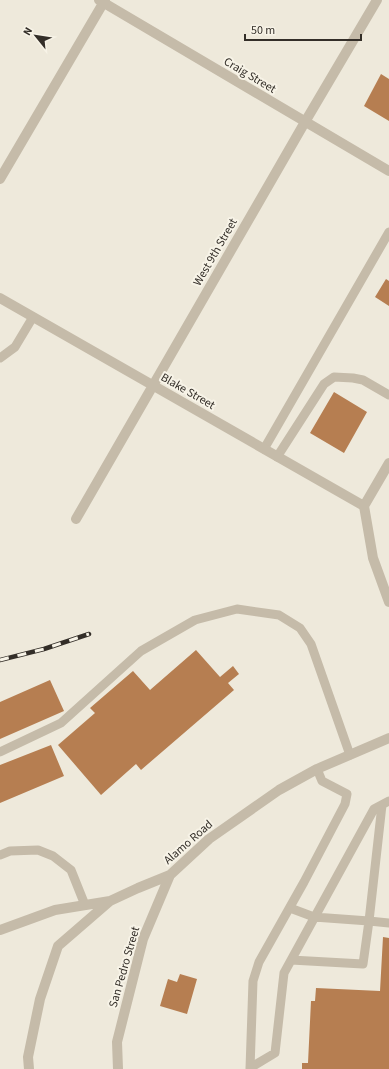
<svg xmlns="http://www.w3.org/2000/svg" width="389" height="1069" font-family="'Source Sans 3',sans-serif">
  <rect width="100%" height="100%" fill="#eee9db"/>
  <path fill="#b67e51" d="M 381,74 L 389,79 L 389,121 L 364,106 Z
    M 386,279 L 389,281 L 389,306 L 375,297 Z
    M 334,392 L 367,412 L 344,453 L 310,433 Z
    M 196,650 L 220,677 L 233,666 L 239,674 L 228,683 L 234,690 L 141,770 L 136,764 L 101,795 L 58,745 L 95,713 L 90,708 L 133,671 L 150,690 Z
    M 50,680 L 64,711 L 0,739 L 0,702 Z
    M 51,745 L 64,776 L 0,803 L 0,765 Z
    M 383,937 L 389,938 L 389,1069 L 302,1069 L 302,1063 L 308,1063 L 311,1001 L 315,1001 L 316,988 L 380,991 Z
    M 180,974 L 197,979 L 187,1014 L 160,1006 L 168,979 L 177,982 Z"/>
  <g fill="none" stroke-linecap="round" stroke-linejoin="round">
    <path stroke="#c5bba9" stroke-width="9" d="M 0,358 L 15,347 L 33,317
      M 264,449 L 389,232
      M 277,457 L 324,384 L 334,377 L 353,378 L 363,380 L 389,395
      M 0,752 L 61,723 L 141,651 L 195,620 L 237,609 L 279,615 L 300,628 L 311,644 L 350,755
      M 382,805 L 369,921 L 389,923
      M 0,855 L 10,851 L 38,850 L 53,856 L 71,870 L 85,905
      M 290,908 L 314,917 L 369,921 L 363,964 L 291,960
      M 250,1068 L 275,1053 L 284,973 L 374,809 L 389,801
      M 250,1069 L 253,981 L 259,962 L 304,882 L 345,804 L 347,794 L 322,781 L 317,769"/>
    <path stroke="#c5bba9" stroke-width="10" d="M 99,0 L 389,171
      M 0,179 L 105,0
      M 0,298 L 364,506
      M 76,519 L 305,122 L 377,0
      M 0,930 L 55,910 L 110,901
      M 29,1069 L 28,1057 L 40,999 L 58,946 L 110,901 L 138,888 L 170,875 L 209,839 L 279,790 L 317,769 L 389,738
      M 118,1069 L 117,1042 L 143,939 L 170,875"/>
    <path stroke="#c5bba9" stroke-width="10" d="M 389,463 L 364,506 L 373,558 L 389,602"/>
    <defs>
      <path id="rail" d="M 0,660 L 44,649 L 89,634"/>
    </defs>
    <use href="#rail" stroke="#332e28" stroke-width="4.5"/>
    <use href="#rail" stroke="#f7f3e7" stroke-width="3" stroke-dasharray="9" stroke-linecap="butt"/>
  </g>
  <g text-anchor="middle" stroke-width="4" stroke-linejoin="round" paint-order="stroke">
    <g font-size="12" fill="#332e28" stroke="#f7f3e7">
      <text transform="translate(250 75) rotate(31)" y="4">Craig Street</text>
      <text transform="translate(215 252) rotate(-60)" y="4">West 9th Street</text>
      <text transform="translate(188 391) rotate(30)" y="4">Blake Street</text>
      <text transform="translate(188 842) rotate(-41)" y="4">Alamo Road</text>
      <text transform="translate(124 967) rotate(-74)" y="4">San Pedro Street</text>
    </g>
  </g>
  <g transform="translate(36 36) rotate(300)" stroke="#f7f3e7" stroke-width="3" paint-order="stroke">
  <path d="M0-3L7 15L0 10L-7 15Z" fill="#332e28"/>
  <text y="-6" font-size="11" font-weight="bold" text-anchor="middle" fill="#332e28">N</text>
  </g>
  <path d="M245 34v6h116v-6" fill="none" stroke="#332e28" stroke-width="2"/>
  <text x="251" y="34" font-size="12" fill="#332e28" stroke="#f7f3e7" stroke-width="3" paint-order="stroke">50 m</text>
</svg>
